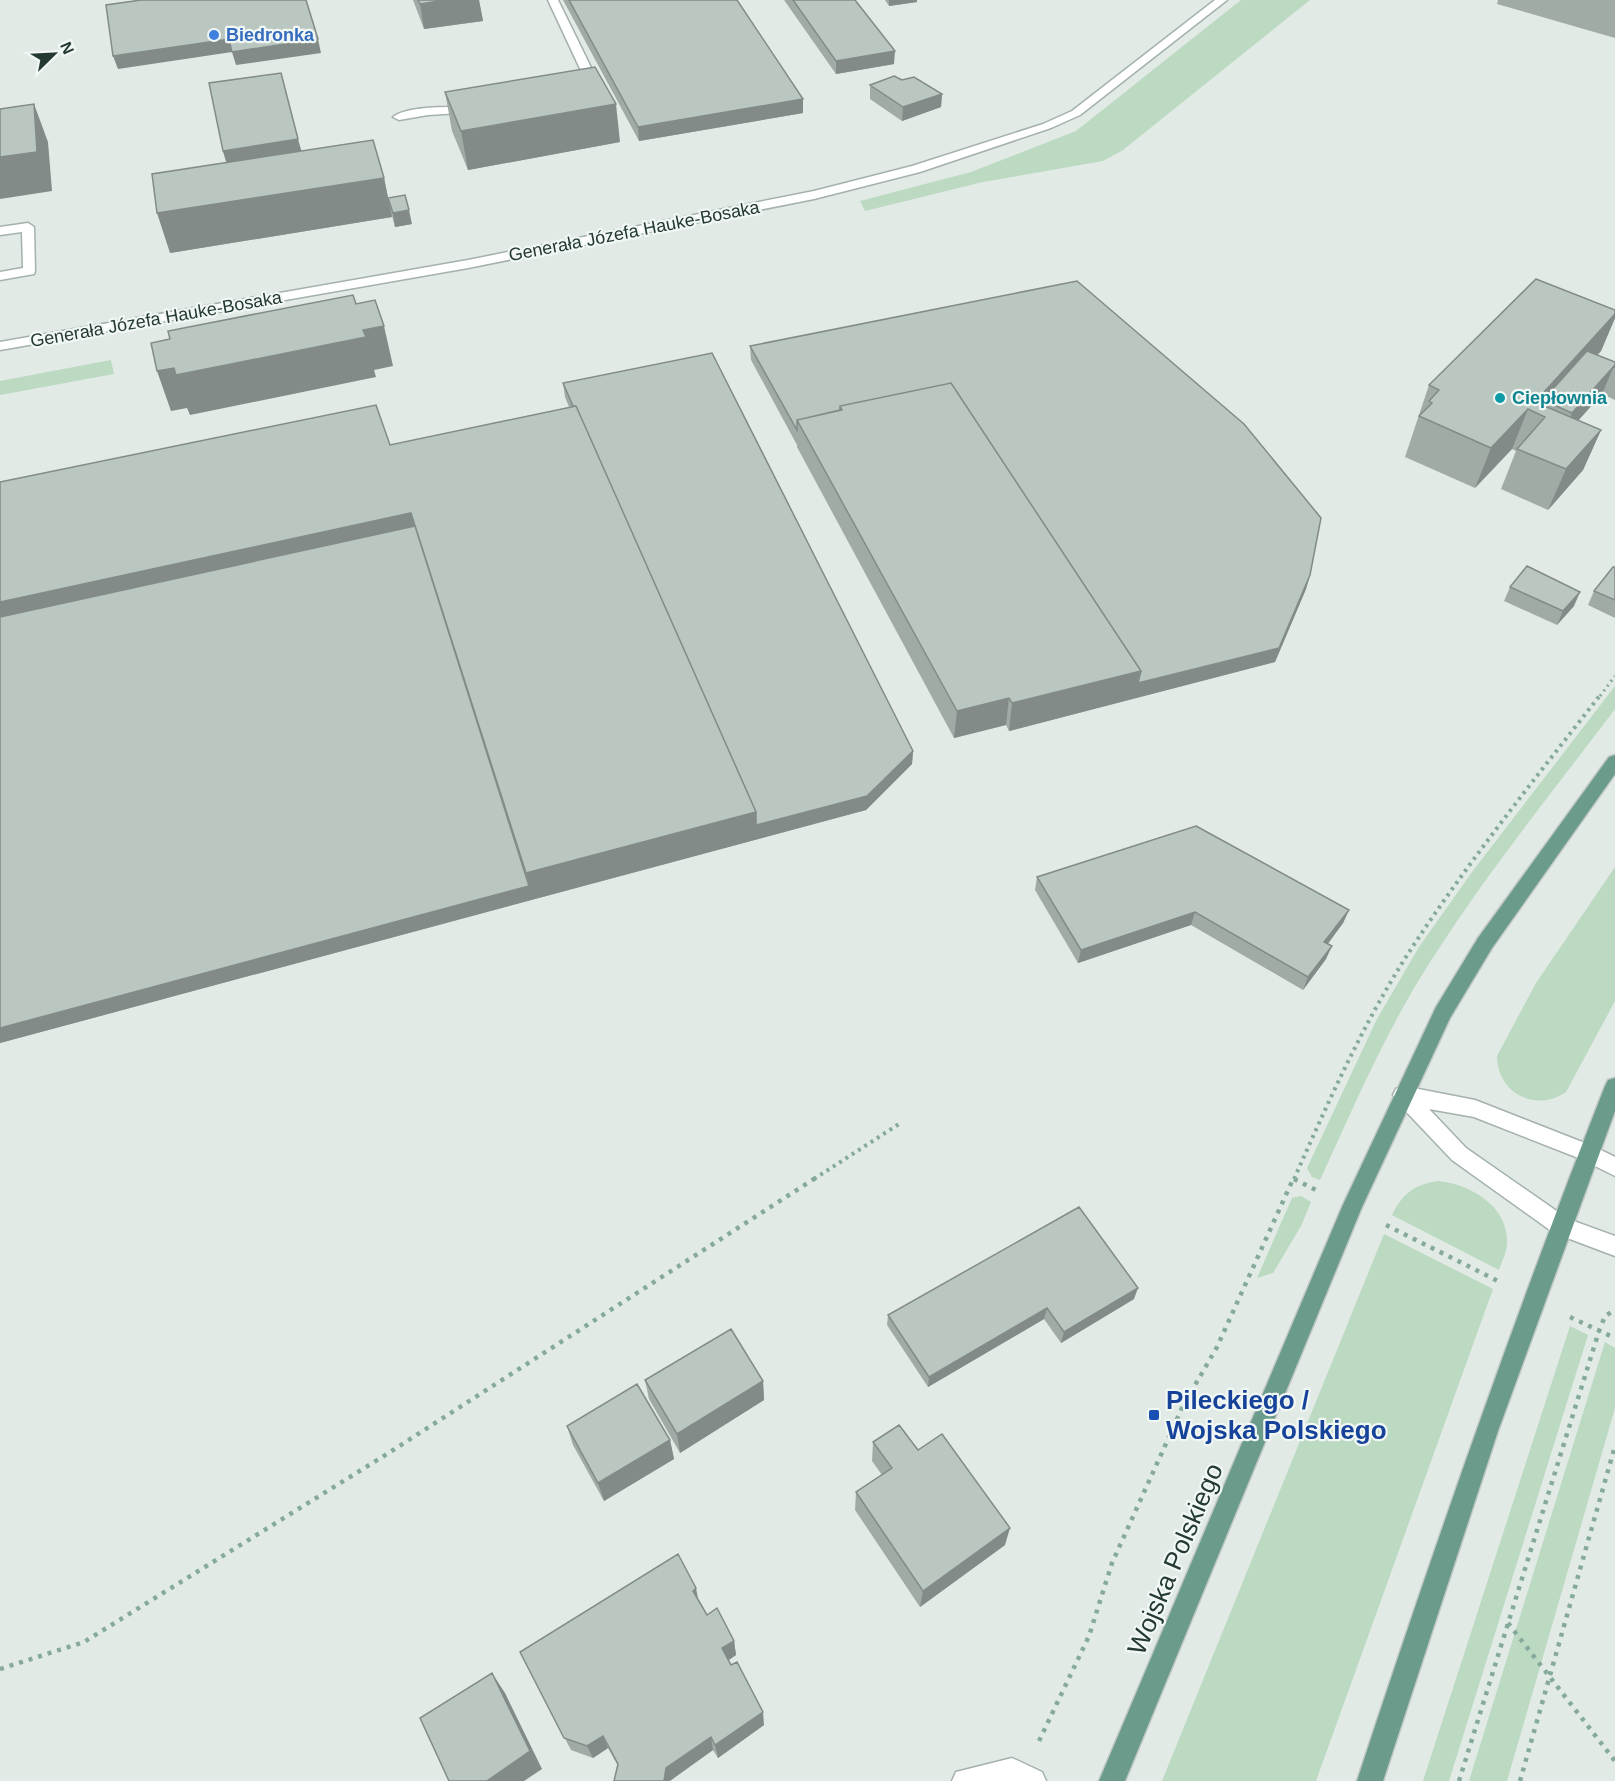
<svg xmlns="http://www.w3.org/2000/svg" width="1615" height="1781" font-family="Helvetica,sans-serif">
  <rect width="100%" height="100%" fill="#e1eae5"/>
  <path fill="#bcd9c2" d="M 1241,0 L 1310,0 L 1123,150 L 1103,161 L 983,182 L 865,211 L 860,201 L 971,172 L 1076,131 Z
    M 111,360 L 114,374 L 0,395 L 0,381 Z
    M 1615,686 L 1615,709 C 1554,790 1489,870 1434,956 C 1388,1026 1355,1104 1320,1180 L 1312,1177 L 1307,1168 L 1377,1019 L 1419,947 L 1472,872 Z
    M 1615,867 L 1615,1001 L 1566,1092 C 1536,1113 1497,1093 1497,1056 L 1536,983 Z
    M 1438,1181 C 1470,1184 1508,1206 1507,1242 C 1507,1252 1502,1261 1499,1270 L 1392,1215 C 1402,1194 1415,1184 1438,1181 Z
    M 1301,1196 L 1311,1202 L 1301,1226 L 1273,1273 L 1257,1278 L 1292,1198 Z
    M 1384,1234 L 1493,1289 L 1316,1781 L 1162,1781 Z
    M 1570,1326 L 1588,1335 L 1449,1781 L 1423,1781 Z
    M 1605,1342 L 1615,1348 L 1615,1408 L 1507,1781 L 1469,1781 Z"/>
  <g fill="none" stroke-linecap="round" stroke-linejoin="round">
    <defs>
      <path id="minor" d="M 548,0 L 558,0 L 602,90 L 600,92 L 596,93 L 590,90 Z
        M 1215,0 L 1227,0 L 1080,115 L 1051,128 L 920,172 L 814,199 L 468,268 L 0,350 L 0,342 L 468,260 L 814,191 L 912,166 L 1043,124 L 1072,111 Z
        M 472,107 L 476,108 L 476,112 L 428,115 L 399,120 L 393,117 C 408,105 453,107 472,107 Z
        M 28,223 L 34,227 L 35,271 L 34,274 L 0,280 L 0,272 L 23,268 L 22,232 L 0,235 L 0,227 Z
        M 1403,1086 L 1475,1100 L 1595,1147 L 1615,1157 L 1615,1176 L 1581,1159 L 1474,1117 L 1429,1109 L 1466,1148 L 1568,1219 L 1615,1236 L 1615,1256 L 1554,1233 L 1452,1160 L 1396,1101 L 1393,1095 L 1396,1089 Z
        M 1012,1758 L 1042,1772 L 1046,1781 L 952,1781 L 956,1772 Z"/>
      <path id="major" d="M 1615,755 L 1615,774 L 1492,948 L 1450,1018 L 1362,1207 L 1125,1781 L 1099,1781 L 1342,1207 L 1436,1007 L 1478,938 L 1609,757 Z
        M 1615,1078 L 1615,1111 L 1498,1431 L 1383,1781 L 1357,1781 C 1434,1547 1515,1315 1605,1086 L 1608,1080 Z"/>
    </defs>
    <use href="#minor" stroke="#a4b1ac" stroke-width="3"/>
    <use href="#major" stroke="#c1c8c6" stroke-width="3"/>
    <path stroke="#85aa9c" stroke-width="3" stroke-dasharray="2 4" stroke-linecap="butt" d="M 1600,696 L 1615,676"/>
    <path stroke="#85aa9c" stroke-width="4" stroke-dasharray="3 4.5" stroke-linecap="butt" d="M 814,1179 L 899,1124
      M 1294,1179 C 1330,1098 1366,1017 1415,943 C 1472,857 1537,776 1601,694"/>
    <path stroke="#85aa9c" stroke-width="4.5" stroke-dasharray="4 6" stroke-linecap="butt" d="M 1294,1179 L 1318,1191
      M 1386,1225 L 1500,1282
      M 1570,1317 L 1615,1338
      M 1508,1623 L 1615,1761
      M 0,1669 L 84,1642 L 387,1454 L 817,1177
      M 1039,1741 L 1089,1636 L 1112,1563 L 1183,1406 L 1217,1347 L 1294,1177
      M 1459,1781 L 1599,1331 L 1605,1316 L 1615,1310
      M 1520,1781 L 1615,1446"/>
    <use href="#minor" fill="#fff" fill-rule="evenodd"/>
    <use href="#major" fill="#6a9b8b" fill-rule="evenodd"/>
  </g>
  <path fill="#a0aba6" d="M 413,0 L 479,0 L 483,21 L 424,29 Z
    M 563,0 L 737,0 L 803,99 L 803,113 L 639,141 Z
    M 784,0 L 855,0 L 894,64 L 836,74 Z
    M 885,0 L 917,0 L 917,2 L 889,6 Z
    M 1498,0 L 1615,0 L 1615,38 L 1497,4 Z
    M 902,80 L 942,94 L 941,107 L 902,121 L 870,99 L 870,85 Z
    M 445,92 L 620,142 L 468,170 L 452,131 Z
    M 223,151 L 301,151 L 384,178 L 388,198 L 412,224 L 395,227 L 392,216 L 392,217 L 170,253 L 226,162 Z
    M 1615,310 L 1615,318 L 1601,351 L 1597,355 L 1615,362 L 1615,400 L 1602,394 L 1578,420 L 1601,430 L 1583,470 L 1548,510 L 1501,489 L 1516,451 L 1512,449 L 1475,488 L 1405,457 L 1429,385 Z
    M 750,346 L 1310,575 L 1306,589 L 1275,662 L 1009,731 L 1006,725 L 954,738 L 797,447 L 797,445 L 751,360 Z
    M 563,383 L 913,751 L 912,764 L 866,810 L 0,1043 L 390,445 L 569,407 L 565,397 Z
    M 1615,567 L 1615,618 L 1588,605 L 1594,591 Z
    M 1510,587 L 1574,606 L 1557,625 L 1504,601 Z
    M 1037,877 L 1349,910 L 1343,923 L 1328,944 L 1326,959 L 1303,990 L 1191,925 L 1078,963 L 1035,890 Z
    M 1134,1299 L 1061,1343 L 1044,1319 L 928,1387 L 887,1325 L 888,1315 Z
    M 645,1380 L 763,1381 L 764,1400 L 680,1453 L 649,1399 Z
    M 567,1426 L 670,1440 L 674,1459 L 604,1501 L 573,1445 Z
    M 873,1442 L 918,1450 L 1005,1545 L 920,1607 L 855,1510 L 856,1492 L 882,1475 L 872,1461 Z
    M 699,1600 L 707,1615 L 734,1641 L 736,1655 L 729,1660 L 764,1725 L 718,1758 L 713,1750 L 670,1780 L 618,1766 L 608,1748 L 593,1758 L 571,1750 L 520,1652 Z"/>
  <path fill="#828b87" d="M 446,0 L 479,0 L 483,21 L 424,29 L 420,4 Z
    M 889,0 L 917,0 L 917,2 L 889,6 Z
    M 229,39 L 318,39 L 321,53 L 236,65 L 232,52 L 118,69 L 113,56 Z
    M 895,51 L 894,64 L 836,74 L 836,61 Z
    M 942,94 L 941,107 L 902,121 L 903,107 Z
    M 803,99 L 803,113 L 639,141 L 638,127 Z
    M 34,104 L 48,142 L 52,191 L 0,199 L 0,157 Z
    M 616,104 L 620,142 L 468,170 L 461,131 Z
    M 298,139 L 302,153 L 227,164 L 223,151 Z
    M 384,178 L 392,217 L 170,253 L 157,213 Z
    M 409,210 L 412,224 L 395,227 L 393,213 Z
    M 1615,314 L 1615,318 L 1601,351 L 1553,405 L 1543,400 L 1537,413 L 1535,402 Z
    M 384,326 L 393,366 L 374,370 L 376,377 L 190,415 L 187,408 L 171,411 L 157,371 Z
    M 1614,366 L 1602,394 L 1560,441 L 1572,413 Z
    M 1528,409 L 1512,449 L 1475,488 L 1491,448 Z
    M 1601,430 L 1583,470 L 1548,510 L 1566,469 Z
    M 411,513 L 418,540 L 0,633 L 0,602 Z
    M 1310,575 L 1306,589 L 1275,662 L 1009,731 L 1012,703 Z
    M 1580,592 L 1574,606 L 1557,625 L 1563,611 Z
    M 1009,698 L 1006,725 L 954,738 L 957,711 Z
    M 913,751 L 912,764 L 866,810 L 0,1043 L 0,1028 L 529,886 L 526,873 Z
    M 1349,910 L 1343,923 L 1319,955 L 1324,942 Z
    M 1195,912 L 1191,925 L 1078,963 L 1081,950 Z
    M 1332,946 L 1326,959 L 1303,990 L 1308,977 Z
    M 1138,1288 L 1134,1299 L 1061,1343 L 1064,1332 Z
    M 1047,1308 L 1044,1319 L 928,1387 L 929,1377 Z
    M 763,1381 L 764,1400 L 680,1453 L 677,1434 Z
    M 670,1440 L 674,1459 L 604,1501 L 598,1483 Z
    M 1010,1528 L 1005,1545 L 920,1607 L 923,1591 Z
    M 696,1588 L 699,1604 L 693,1591 Z
    M 734,1641 L 736,1655 L 724,1663 L 722,1648 Z
    M 492,1673 L 505,1693 L 542,1769 L 524,1781 L 487,1781 Z
    M 763,1712 L 764,1725 L 718,1758 L 715,1745 Z
    M 603,1736 L 608,1748 L 593,1758 L 587,1746 Z
    M 711,1737 L 713,1750 L 670,1781 L 664,1781 L 666,1768 Z"/>
  <path fill="#bac7c1" stroke="#828b87" stroke-width="1.5" d="M 141,0 L 306,0 L 318,39 L 232,52 L 229,39 L 113,56 L 106,5 Z
    M 418,0 L 446,0 L 420,4 Z
    M 569,0 L 737,0 L 803,99 L 638,127 Z
    M 793,0 L 855,0 L 895,51 L 836,61 Z
    M 595,67 L 616,104 L 461,131 L 445,92 Z
    M 281,73 L 298,139 L 223,151 L 209,83 Z
    M 894,76 L 902,80 L 914,77 L 942,94 L 903,107 L 870,85 Z
    M 34,104 L 37,152 L 0,157 L 0,109 Z
    M 373,140 L 384,178 L 157,213 L 152,174 Z
    M 405,195 L 409,210 L 393,213 L 388,198 Z
    M 1536,279 L 1615,310 L 1615,314 L 1535,402 L 1601,430 L 1566,469 L 1517,449 L 1545,417 L 1528,409 L 1491,448 L 1419,416 L 1432,403 L 1429,401 L 1439,390 L 1429,385 Z
    M 1077,281 L 1244,424 L 1321,518 L 1310,575 L 1279,648 L 1138,683 L 1141,671 L 951,383 L 840,406 L 840,410 L 797,420 L 797,430 L 750,346 Z
    M 353,295 L 356,304 L 375,300 L 384,326 L 363,330 L 366,337 L 176,375 L 174,368 L 157,371 L 151,343 L 170,339 L 168,331 Z
    M 1587,351 L 1615,362 L 1615,367 L 1614,366 L 1572,413 L 1543,400 Z
    M 712,353 L 913,751 L 867,796 L 756,825 L 756,812 L 576,406 L 573,406 L 563,383 Z
    M 951,383 L 1141,671 L 1012,703 L 1009,698 L 957,711 L 797,420 L 842,410 L 840,406 Z
    M 376,405 L 390,445 L 576,406 L 756,812 L 526,873 L 411,513 L 0,602 L 0,482 Z
    M 415,526 L 529,886 L 0,1028 L 0,617 Z
    M 1527,566 L 1580,592 L 1563,611 L 1510,587 Z
    M 1613,567 L 1615,567 L 1615,600 L 1594,591 Z
    M 1196,826 L 1349,910 L 1324,942 L 1332,946 L 1308,977 L 1195,912 L 1081,950 L 1037,877 Z
    M 1079,1207 L 1138,1288 L 1064,1332 L 1047,1308 L 929,1377 L 888,1315 Z
    M 731,1329 L 763,1381 L 677,1434 L 645,1380 Z
    M 637,1384 L 670,1440 L 598,1483 L 567,1426 Z
    M 899,1425 L 918,1450 L 942,1434 L 1010,1528 L 923,1591 L 856,1492 L 892,1468 L 873,1442 Z
    M 678,1554 L 696,1588 L 693,1591 L 707,1615 L 717,1608 L 734,1641 L 722,1648 L 731,1665 L 737,1662 L 763,1712 L 715,1745 L 711,1737 L 666,1768 L 664,1781 L 614,1781 L 618,1764 L 603,1736 L 587,1746 L 564,1738 L 520,1652 Z
    M 492,1673 L 530,1751 L 487,1781 L 449,1781 L 420,1718 Z"/>
  <circle fill="#3f7fe0" stroke="#f1f7f4" stroke-width="2" cx="214" cy="35" r="6"/>
  <circle fill="#0f9aa8" stroke="#f1f7f4" stroke-width="2" cx="1500" cy="398" r="6"/>
  <rect fill="#1a4fb4" stroke="#f1f7f4" stroke-width="2" x="1148" y="1409" width="12" height="12" rx="3"/>
  <g text-anchor="middle" stroke-width="4.5" stroke-linejoin="round" paint-order="stroke">
    <g font-size="18" font-weight="bold" fill="#366cbe" stroke="#f1f7f4" text-anchor="start">
      <text x="226" y="41">Biedronka</text>
    </g>
    <g font-size="18" fill="#233932" stroke="#f1f7f4">
      <text transform="translate(634 231) rotate(-11)" y="6">Generała Józefa Hauke-Bosaka</text>
      <text transform="translate(156 319) rotate(-10)" y="6">Generała Józefa Hauke-Bosaka</text>
    </g>
    <g font-size="18" font-weight="bold" fill="#0d838f" stroke="#f1f7f4" text-anchor="start">
      <text x="1512" y="404">Ciepłownia</text>
    </g>
    <g font-size="26" font-weight="bold" fill="#164399" stroke="#f1f7f4" text-anchor="start">
      <text x="1166" y="1409">Pileckiego /<tspan x="1166" dy="30">Wojska Polskiego</tspan></text>
    </g>
    <g font-size="26" fill="#233932" stroke="#f1f7f4">
      <text transform="translate(1175 1559) rotate(-67)" y="9">Wojska Polskiego</text>
    </g>
  </g>
  <g transform="translate(54 54) rotate(66)" stroke="#f1f7f4" stroke-width="4.5" paint-order="stroke">
  <path d="M0-4.5L10 22L0 15L-10 22Z" fill="#233932"/>
  <text y="-9" font-size="16" font-weight="bold" text-anchor="middle" fill="#233932">N</text>
  </g>
</svg>
